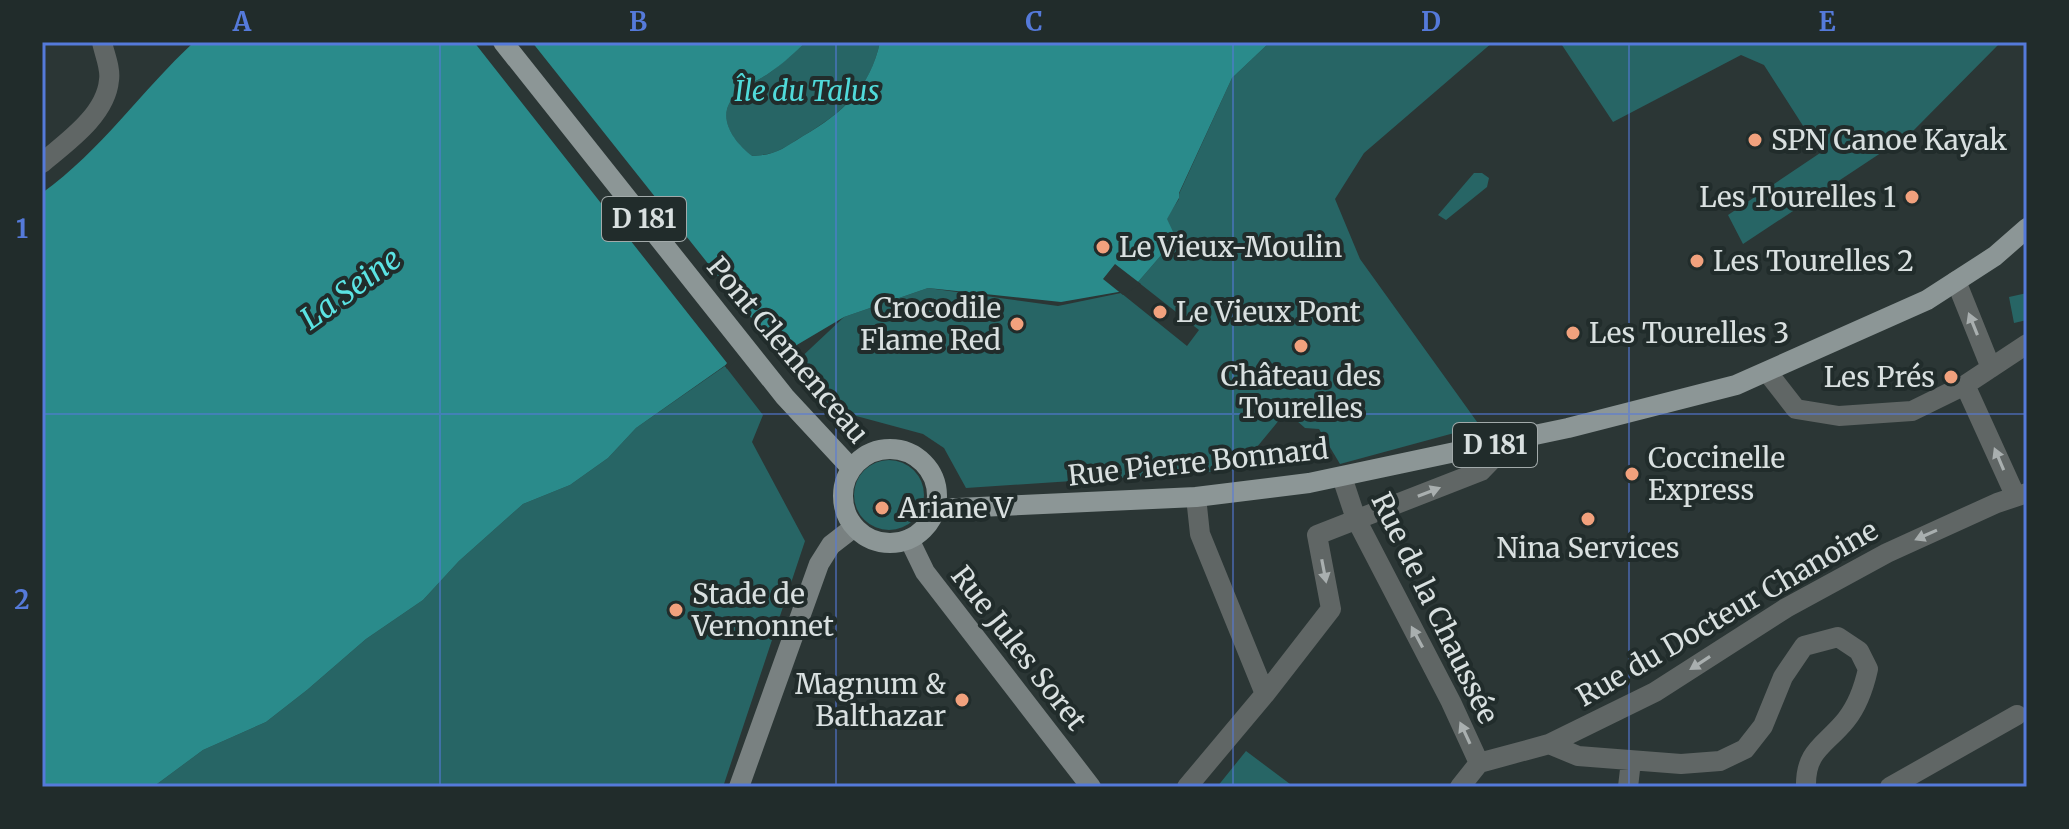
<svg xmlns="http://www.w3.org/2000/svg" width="2069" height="829" font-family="Merriweather,serif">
  <rect width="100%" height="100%" fill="#2b3635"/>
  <path fill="#276565" d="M 806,42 L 880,42 C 870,89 842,113 803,136 C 782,149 776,155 751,156 C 732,140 713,113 739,92 C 749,83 762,79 772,71 C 784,62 795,52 806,42 Z
    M 1270,42 L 1493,42 L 1364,153 L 1335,199 L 1360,259 L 1480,426 L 1340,464 L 1319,429 L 1305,428 L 1288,413 L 1280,419 L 1238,470 L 966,488 L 944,448 L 923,434 L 834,410 L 794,364 L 844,317 L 928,288 L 1058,306 L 1121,293 L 1187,346 L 1199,330 L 1138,282 L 1176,238 L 1166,219 L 1179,199 L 1179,194 L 1232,78 Z
    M 1560,42 L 2001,42 L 1911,133 L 1743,244 L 1728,215 L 1826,149 L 1807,132 L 1764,65 L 1741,55 L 1613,122 Z
    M 1474,173 L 1482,173 L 1489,178 L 1487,187 L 1446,220 L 1438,215 Z
    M 2027,293 L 2027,320 L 2014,323 L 2009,297 Z
    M 725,366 L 763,415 L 752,442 L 805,541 L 723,787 L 153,787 L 203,750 L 266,722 L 307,690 L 366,639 L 423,600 L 459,561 L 523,504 L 570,485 L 608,458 L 636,428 Z
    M854 495a35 35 0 1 1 70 0a35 35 0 1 1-70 0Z
    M 1246,751 L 1294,787 L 1217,787 Z"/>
  <path fill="#2a8b8b" d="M 194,42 L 806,42 C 795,52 784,63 772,71 C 762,79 749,83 739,92 C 713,113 732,140 752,156 C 776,155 782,149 803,136 C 843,113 870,88 880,42 L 1270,42 L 1232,78 L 1179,193 L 1179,198 L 1167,219 L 1176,238 L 1138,282 L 1124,291 L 1061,302 L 928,288 L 844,317 L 785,352 L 764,326 L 727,364 L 636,428 L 608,458 L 570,485 L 523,504 L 459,561 L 423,600 L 366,639 L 307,690 L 266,722 L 203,750 L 153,787 L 42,787 L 42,193 C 101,151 142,90 194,42 Z"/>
  <path fill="#2b3635" d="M 474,42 L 532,42 L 760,329 L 764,326 L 787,355 L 782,355 L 764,332 L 727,369 L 725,366 L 727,363 Z
    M 1115,264 L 1141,284 L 1123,295 L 1103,279 Z"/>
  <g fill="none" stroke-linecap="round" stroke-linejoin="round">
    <path stroke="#606665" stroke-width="20" d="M 42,163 C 67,142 106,115 109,80 C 111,68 104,53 102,42
      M 1956,281 L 1991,368
      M 1768,373 L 1796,409 L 1839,416 L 1912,411 L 1965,385 L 2027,344
      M 1965,385 L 2015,495
      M 1342,477 L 1356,519 L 1451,702 L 1479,763
      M 1196,497 L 1200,534 L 1265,694
      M 1549,744 L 1578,756 L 1681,764 L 1720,761 L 1745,749 L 1763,726 L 1783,677 L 1804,646 L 1838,637 L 1859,651 L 1868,669 C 1864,687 1858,705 1846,720 C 1826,745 1805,750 1806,787
      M 1187,787 L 1265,694 L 1331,609 L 1317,535 L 1481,471 L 1510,441
      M 1460,787 L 1479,763 L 1549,744 L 1655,692 L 1786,608 L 1887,553 L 1997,503 L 2027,493
      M 1628,787 L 1631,761
      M 1890,787 L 2017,715"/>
    <path stroke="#798181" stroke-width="20" d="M 909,539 L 925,572 L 1091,787
      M 739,787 L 819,564 L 831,545 L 853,528"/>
    <path stroke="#8c9696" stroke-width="20" d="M 503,42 L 785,397 L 851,468
      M843 496a47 47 0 1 1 94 0a47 47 0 1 1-94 0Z
      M 935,509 L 1196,497 L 1309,483 L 1568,428 L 1736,385 L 1927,300 L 1995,256 L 2027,228"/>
  </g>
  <defs><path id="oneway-solid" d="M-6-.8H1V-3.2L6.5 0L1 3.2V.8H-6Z" transform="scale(2)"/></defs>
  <g fill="#a9afaf">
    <use href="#oneway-solid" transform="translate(1973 324) rotate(-112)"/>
    <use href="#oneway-solid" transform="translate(1999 459) rotate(-113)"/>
    <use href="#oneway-solid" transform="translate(1429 492) rotate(-21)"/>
    <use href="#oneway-solid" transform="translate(1926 535) rotate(156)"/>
    <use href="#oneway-solid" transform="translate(1324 571) rotate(79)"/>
    <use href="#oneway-solid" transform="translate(1417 637) rotate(-118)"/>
    <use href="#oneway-solid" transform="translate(1700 663) rotate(147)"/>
    <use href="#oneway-solid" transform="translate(1465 733) rotate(-115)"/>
  </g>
  <path fill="none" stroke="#557ada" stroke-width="2" stroke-opacity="0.55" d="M 440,42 L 440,787M 836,42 L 836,787M 1233,42 L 1233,787M 1629,42 L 1629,787M 42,414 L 2027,414"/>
  <g fill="#f1a17d" stroke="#212c2b" stroke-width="3">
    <circle cx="1755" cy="140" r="8"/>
    <circle cx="1912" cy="197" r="8"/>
    <circle cx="1103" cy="247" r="8"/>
    <circle cx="1697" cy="261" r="8"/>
    <circle cx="1160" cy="312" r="8"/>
    <circle cx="1017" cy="324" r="8"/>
    <circle cx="1573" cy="333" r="8"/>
    <circle cx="1301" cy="346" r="8"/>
    <circle cx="1951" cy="377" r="8"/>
    <circle cx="1632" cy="474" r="8"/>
    <circle cx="882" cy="508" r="8"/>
    <circle cx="1588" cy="519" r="8"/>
    <circle cx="676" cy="610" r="8"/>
    <circle cx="962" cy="700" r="8"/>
  </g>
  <g text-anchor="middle" stroke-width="8" stroke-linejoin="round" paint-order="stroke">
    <g fill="#212c2b" stroke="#a2aaaa" stroke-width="2">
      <rect x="602" y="197" width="84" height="44" rx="6"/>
      <rect x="1453" y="423" width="84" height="44" rx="6"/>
    </g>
    <g font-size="26" font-weight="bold" fill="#d9e0e0">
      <text x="644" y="228">D 181</text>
      <text x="1495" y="454">D 181</text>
    </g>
    <g font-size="28" font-style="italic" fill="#50dada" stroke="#212c2b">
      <text x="807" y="101">Île du Talus</text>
    </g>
    <g font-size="28" fill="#d9e0e0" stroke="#212c2b" text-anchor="start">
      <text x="1771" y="150">SPN Canoe Kayak</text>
      <text x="1896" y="207" text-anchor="end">Les Tourelles 1</text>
      <text x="1119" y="257">Le Vieux-Moulin</text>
      <text x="1713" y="271">Les Tourelles 2</text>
      <text x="1001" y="318" text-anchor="end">Crocodile<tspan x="1001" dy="32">Flame Red</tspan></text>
      <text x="1176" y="322">Le Vieux Pont</text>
      <text x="1589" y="343">Les Tourelles 3</text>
      <text x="1301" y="386" text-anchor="middle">Château des<tspan x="1301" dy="32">Tourelles</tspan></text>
      <text x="1935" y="387" text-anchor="end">Les Prés</text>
      <text x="1648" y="468">Coccinelle<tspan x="1648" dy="32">Express</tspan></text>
      <text x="898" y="518">Ariane V</text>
      <text x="1588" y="558" text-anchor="middle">Nina Services</text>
      <text x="692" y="604">Stade de<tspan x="692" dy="32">Vernonnet</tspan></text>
      <text x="946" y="694" text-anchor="end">Magnum &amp;<tspan x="946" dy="32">Balthazar</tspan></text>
    </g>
    <g font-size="28" fill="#d9e0e0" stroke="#212c2b">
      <text transform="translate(788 350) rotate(50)" y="10">Pont Clemenceau</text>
      <text transform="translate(1198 462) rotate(-6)" y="10">Rue Pierre Bonnard</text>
      <text transform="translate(1435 608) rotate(64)" y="10">Rue de la Chaussée</text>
      <text transform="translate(1727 613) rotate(-30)" y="10">Rue du Docteur Chanoine</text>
      <text transform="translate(1019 648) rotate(52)" y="10">Rue Jules Soret</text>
    </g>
    <g font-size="30" font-style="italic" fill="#5be3e3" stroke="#212c2b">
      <text transform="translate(351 289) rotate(-36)" y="10">La Seine</text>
    </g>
  </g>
  <rect width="2069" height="829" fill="none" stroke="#212c2b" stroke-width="88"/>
  <rect x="44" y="44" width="1981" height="741" fill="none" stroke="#557ada" stroke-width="3"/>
  <g font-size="26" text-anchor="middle" font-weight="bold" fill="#557ada">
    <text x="242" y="31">A</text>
    <text x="638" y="31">B</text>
    <text x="1034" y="31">C</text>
    <text x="1431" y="31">D</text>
    <text x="1827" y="31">E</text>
    <text x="22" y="238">1</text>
    <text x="22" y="609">2</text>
  </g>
</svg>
